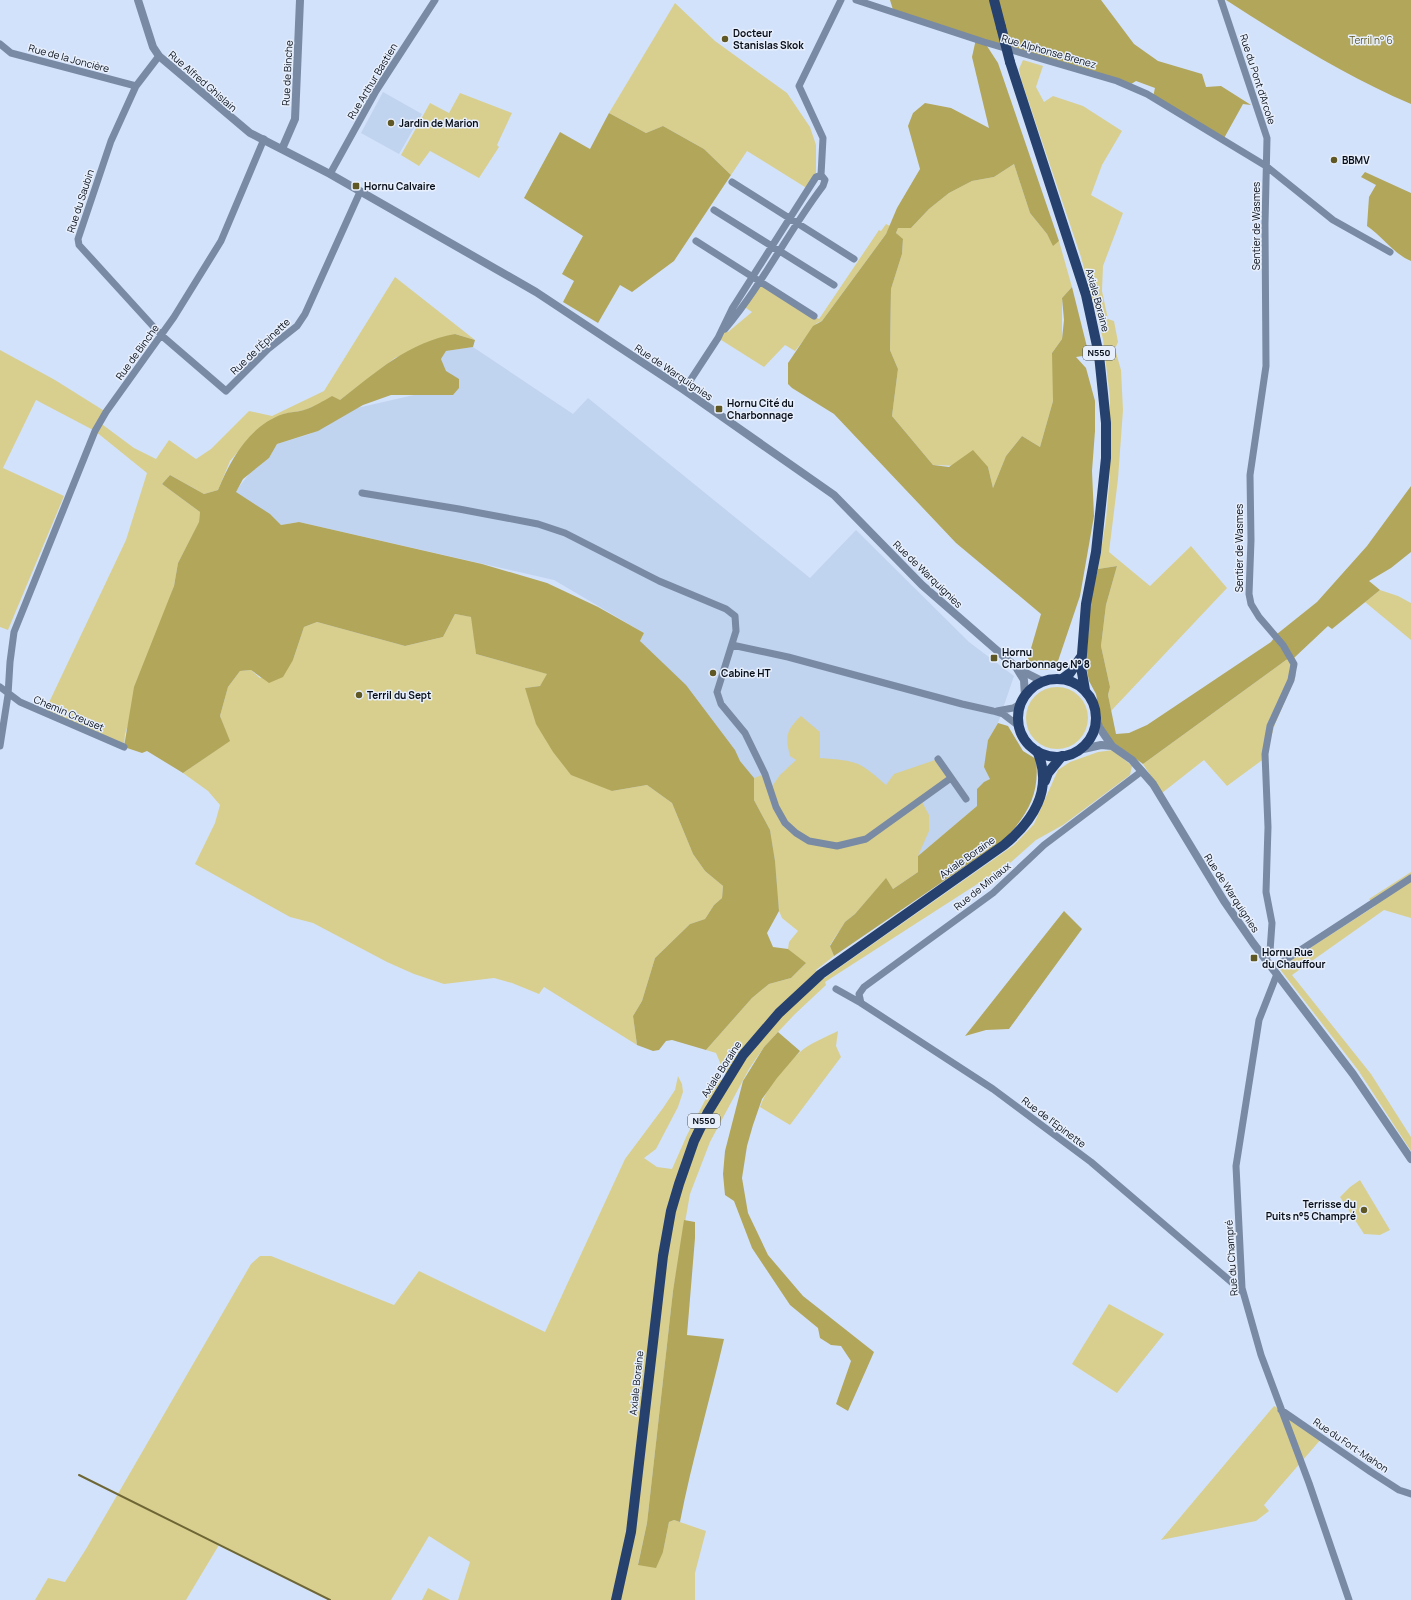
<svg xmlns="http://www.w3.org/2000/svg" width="1411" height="1600" font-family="Manrope,sans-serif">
  <rect width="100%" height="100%" fill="#d3e2fb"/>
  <path fill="#c0d3ef" d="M 383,92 L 422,114 L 399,154 L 361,133 Z
    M 473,347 L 573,414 L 588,398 L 810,578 L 856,530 L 969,642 L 1014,676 L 998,723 L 988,740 L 990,779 L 977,789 L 977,806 L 918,856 L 825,945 L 779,911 L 761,800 L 640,641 L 644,633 L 554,580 L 299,522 L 281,525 L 232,496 L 249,474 L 269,458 L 277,444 L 310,434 L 357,408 L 414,395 L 453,395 L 441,359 L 446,351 Z"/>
  <path fill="#d8cf8f" d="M 675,3 L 715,41 L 787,93 L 810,127 L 816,145 L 816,177 L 808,189 L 747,151 L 731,175 L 704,149 L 663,126 L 646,133 L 609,113 Z
    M 1023,60 L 1043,66 L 1036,87 L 1044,102 L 1053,96 L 1083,106 L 1122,131 L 1102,165 L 1091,195 L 1123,213 L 1103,266 L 1102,291 L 1108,319 L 1114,321 L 1118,342 L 1115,349 L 1121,370 L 1123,410 L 1118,479 L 1109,552 L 1150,586 L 1191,546 L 1227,588 L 1111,711 L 1108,695 L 1110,687 L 1101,646 L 1106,605 L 1117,566 L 1098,569 L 1106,520 L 1110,474 L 1110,398 L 1103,339 L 1081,257 L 1021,79 L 1019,69 Z
    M 460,93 L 512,113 L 497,145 L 499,147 L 479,178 L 430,151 L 419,166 L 401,155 L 430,103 L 449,113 Z
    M 1014,164 L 1030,213 L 1047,234 L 1053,245 L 1059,241 L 1072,287 L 1062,298 L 1062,339 L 1052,353 L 1065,373 L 1053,401 L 1040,447 L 1022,436 L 1006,456 L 993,488 L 988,467 L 933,465 L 892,416 L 898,369 L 890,350 L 891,289 L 902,254 L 903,240 L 896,233 L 898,228 L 911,228 L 929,209 L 949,193 L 972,181 L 994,177 Z
    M 886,224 L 890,226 L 886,234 L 822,321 L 817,323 L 795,351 L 785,345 L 764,367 L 718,338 L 724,331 L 728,332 L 752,312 L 743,306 L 759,281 L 819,319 L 879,230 L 881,231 Z
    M 395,277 L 475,340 L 455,334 L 395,358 L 340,400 L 317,405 L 305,410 L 283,414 L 268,422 L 252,435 L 230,461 L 218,490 L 204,494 L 170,475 L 162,484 L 200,512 L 199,523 L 178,563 L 174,586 L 125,734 L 124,747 L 44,713 L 126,540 L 147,473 L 95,431 L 36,400 L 3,468 L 64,496 L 8,630 L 0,627 L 0,350 L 55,380 L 106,412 L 99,422 L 134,448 L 156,459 L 169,440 L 196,459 L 211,449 L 249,411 L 272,416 L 324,391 Z
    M 1380,590 L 1398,596 L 1411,603 L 1411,640 L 1365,602 Z
    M 455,614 L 472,617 L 476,654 L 548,674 L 540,686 L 525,688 L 612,791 L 647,785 L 672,803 L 693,854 L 705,871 L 723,886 L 722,898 L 714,905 L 705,919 L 690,924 L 655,958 L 642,1001 L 633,1016 L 637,1045 L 544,987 L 539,994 L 512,983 L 494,978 L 444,984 L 414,974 L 387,962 L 313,923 L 290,917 L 195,864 L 215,823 L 220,805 L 208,791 L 183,773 L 229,741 L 220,716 L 228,687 L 240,671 L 251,670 L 260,678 L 293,660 L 304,627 L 317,622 L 405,646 L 443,637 Z
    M 1295,657 L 1296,676 L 1275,724 L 1265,758 L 1227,786 L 1204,760 L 1162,793 L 1143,764 L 1286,660 Z
    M1026 718a31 31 0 1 1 62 0a31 31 0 1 1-62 0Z
    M 801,716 L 820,732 L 820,758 C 856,761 858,760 886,785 L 894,774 L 938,759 L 951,778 L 921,800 L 929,815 L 929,831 L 918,856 L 918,872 L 893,889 L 886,879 L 855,914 L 845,922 L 830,945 L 834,956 L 816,970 L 823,979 L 1014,845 L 1034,824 L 1058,770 L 1070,762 L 1098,752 L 1113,750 L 1132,766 L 1130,775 L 1063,825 L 1036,840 L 1010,863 L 825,982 L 826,985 L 795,1014 L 764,1047 L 749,1069 L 710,1142 L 690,1194 L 673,1291 L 647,1523 L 638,1564 L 663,1552 L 669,1522 L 674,1520 L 706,1531 L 695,1573 L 695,1600 L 458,1600 L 470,1562 L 429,1536 L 391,1600 L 330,1600 L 219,1545 L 186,1600 L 35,1600 L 48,1578 L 65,1582 L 86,1549 L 251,1264 L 260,1256 L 271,1256 L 394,1305 L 419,1271 L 545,1332 L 625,1159 L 663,1108 L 675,1090 L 678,1076 L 682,1084 L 683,1092 L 678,1107 L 656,1149 L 644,1158 L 657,1167 L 672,1169 L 687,1135 L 715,1081 L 727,1079 L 716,1053 L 706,1050 L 752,998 L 769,984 L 791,978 L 805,964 L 788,949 L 789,942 L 798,931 L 782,918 L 779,911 L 775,861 L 770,830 L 754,800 L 754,778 L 765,774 L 770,789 L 780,775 L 796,760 L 790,756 C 785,737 786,730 801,716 Z
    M 1411,872 L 1411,918 L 1384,910 L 1292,975 L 1371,1074 L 1411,1137 L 1411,1151 L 1358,1070 L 1279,968 L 1375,906 L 1369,899 Z
    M 838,1031 L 836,1046 L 841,1057 L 790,1125 L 760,1107 C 767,1087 784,1066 800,1052 C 810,1043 826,1037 838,1031 Z
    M 1360,1180 L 1390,1230 L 1380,1235 L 1364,1234 L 1340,1197 L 1350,1187 Z
    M 1109,1304 L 1164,1334 L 1117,1393 L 1072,1364 Z
    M 1274,1406 L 1281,1410 L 1322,1438 L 1264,1505 L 1269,1511 L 1256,1521 L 1161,1540 Z
    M 428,1588 L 450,1600 L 422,1600 Z"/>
  <path fill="#b2a65b" d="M 890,0 L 1101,0 L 1134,44 L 1158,61 L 1202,74 L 1206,87 L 1221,86 L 1251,105 L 1243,104 L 1223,140 L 1153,97 L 1155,88 L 1136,81 L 1128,86 L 985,43 L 998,63 L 1059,241 L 1053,246 L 1047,234 L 1030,213 L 1014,164 L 994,177 L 972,181 L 949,193 L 929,209 L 911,228 L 898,228 L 896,233 L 903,239 L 902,254 L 891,289 L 890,350 L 898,369 L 892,416 L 933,465 L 949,467 L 973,450 L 988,467 L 993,488 L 1006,456 L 1022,436 L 1040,447 L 1053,401 L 1052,353 L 1062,339 L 1064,320 L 1062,298 L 1072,287 L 1089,355 L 1076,357 L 1086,368 L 1095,401 L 1095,431 L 1092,471 L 1094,516 L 1080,596 L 1056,667 C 1044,672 1038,671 1027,662 L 1041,614 L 956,543 L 834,414 L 792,388 L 788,384 L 788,363 L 813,326 L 822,321 L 886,234 L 897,208 L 920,169 L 908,126 L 913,113 L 925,103 L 951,108 L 989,128 L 972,57 L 976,39 L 894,13 Z
    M 1226,0 L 1411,0 L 1411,104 C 1346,76 1285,38 1226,0 Z
    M 609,113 L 646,133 L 663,126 L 704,149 L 731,175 L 674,261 L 632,292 L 620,285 L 598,323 L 563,302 L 574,281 L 562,274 L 583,236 L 524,198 L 560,132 L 590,149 Z
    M 1365,172 L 1411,193 L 1411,261 C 1394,254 1383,237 1367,226 L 1369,197 L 1376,185 L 1361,177 Z
    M 455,334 L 475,340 L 473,347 L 446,351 L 441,359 L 446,371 L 459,379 L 459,388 L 453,395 L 391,395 L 363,405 L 318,431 L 277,444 L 269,458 L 243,479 L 236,492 L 270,514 L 281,525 L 299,522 L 482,564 L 547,583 L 598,607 L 644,633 L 640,641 L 686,685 L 735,750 L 740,761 L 754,778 L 754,800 L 770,830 L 775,861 L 779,911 L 767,933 L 773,947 L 788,949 L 806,963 L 791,978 L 769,984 L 752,998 L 706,1050 L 672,1040 L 666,1041 L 659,1050 L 653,1051 L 637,1045 L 633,1016 L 642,1001 L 655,958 L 690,924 L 705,919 L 714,905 L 722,898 L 723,886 L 705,871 L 693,854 L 672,803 L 647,785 L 612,791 L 571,775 L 553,752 L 536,724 L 525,688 L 540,686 L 547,674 L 476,654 L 471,617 L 455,614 L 443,637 L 405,646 L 317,622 L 304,627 L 293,660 L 283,677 L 269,683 L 251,670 L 240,671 L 228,687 L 220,716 L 230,741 L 183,773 L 147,751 L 142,753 L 124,747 L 134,687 L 174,586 L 178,563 L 199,522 L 200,512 L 162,484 L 170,475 L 204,494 L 218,490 C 231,459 249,426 283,414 C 290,412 297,412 304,410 C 314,407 323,401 332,396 L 340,400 C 376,372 409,342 455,334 Z
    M 1411,486 L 1411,552 L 1391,568 L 1369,581 L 1380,590 L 1332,629 L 1328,626 L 1295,657 L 1286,660 L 1143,764 L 1110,740 L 1102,725 L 1096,694 L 1089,681 L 1086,665 L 1091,595 L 1098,569 L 1117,566 L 1106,605 L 1101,646 L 1110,687 L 1108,695 L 1116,734 L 1129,733 L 1147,725 L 1271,642 L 1277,634 L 1317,602 L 1367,546 Z
    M 998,723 L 1008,726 L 1023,751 L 1036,759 C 1040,794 1028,814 1005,839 L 834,956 L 830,946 L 845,922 L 855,914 L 886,878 L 893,889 L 918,872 L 918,856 L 977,806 L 977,789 L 984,782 L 990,779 L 984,767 L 988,740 Z
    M 1064,911 L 1082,929 L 1009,1029 L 986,1030 L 965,1036 Z
    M 778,1032 L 800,1051 L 777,1078 L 762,1099 L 753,1125 L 747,1146 L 742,1178 L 748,1213 L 768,1255 L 803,1296 L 874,1352 L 848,1411 L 836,1404 L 851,1361 L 841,1346 L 831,1345 L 820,1338 L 818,1328 L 790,1305 L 752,1248 L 734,1201 L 725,1195 L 723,1174 L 725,1151 L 743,1081 L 764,1047 Z
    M 684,1220 L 695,1222 L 695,1238 L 687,1335 L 724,1339 C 710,1400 692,1460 680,1522 L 674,1520 L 669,1522 L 663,1552 L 656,1568 L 638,1565 L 647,1523 L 673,1291 Z"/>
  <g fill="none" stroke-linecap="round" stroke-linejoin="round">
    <path stroke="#6e6735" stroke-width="2" d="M 79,1475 L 330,1600"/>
    <path stroke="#798aa4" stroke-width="7" d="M 856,0 L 984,42 L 1117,81 L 1147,94 L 1266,166 L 1333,220 L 1390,252
      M 1221,0 L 1267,138 L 1265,224 L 1266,366 L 1250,475 L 1251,540 L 1249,594 L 1251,604 L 1259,617 L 1283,645 L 1294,664 L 1291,680 L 1270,726 L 1265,754 L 1268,827 L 1266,892 L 1272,923 L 1270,951 L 1266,959
      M 0,44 L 11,53 L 136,86
      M 159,56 L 136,86 L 111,141 L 78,239 L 79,245 L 161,335 L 226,391 L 268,349 L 297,326 L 305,314 L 360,192
      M 330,174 L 376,91 L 435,0
      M 821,175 L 823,138 L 799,86 L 841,0
      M 732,182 L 854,259
      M 714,210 L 834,285
      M 696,241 L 814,316
      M 725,329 C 762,285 788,232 823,186 L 825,180 L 821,175
      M 684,390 L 718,338 L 732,309 L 816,177 L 821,175
      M 362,493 L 459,509 L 538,524 L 565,533 L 659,581 L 726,609 L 735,616 L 736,631 L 717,692 L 721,704 L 745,733 L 765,774 L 776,807 L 785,823 L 796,833 L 809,841 L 837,846 L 866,839 L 951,778
      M 732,645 L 788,657 L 962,704 L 993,711 L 1003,714 L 1020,727
      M 0,687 L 20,702 L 124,747
      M 997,711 L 1013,708 L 1022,703
      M 0,746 L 8,695 L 10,662 L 14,632 L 95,431 L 106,412 L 174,317 L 221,241 L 264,139
      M 938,759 L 966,799
      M 1273,968 L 1411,878
      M 1277,974 L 1259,1020 L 1236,1166 L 1242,1288 L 1261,1355 L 1309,1483 L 1349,1600
      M 836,989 L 861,1003 L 993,1089 L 1091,1162 L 1243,1292
      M 861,1003 L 859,994 L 864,987 L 993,893 L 1044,845 L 1142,771
      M 1281,1410 L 1371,1472 L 1399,1490 L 1411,1494"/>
    <path stroke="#798aa4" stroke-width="8" d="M 138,0 L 153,47 L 159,56 L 250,133 L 330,174 L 536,292 L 684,390 L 834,495 L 922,585 L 1016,667 L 1024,680 L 1025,696
      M 282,149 L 295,119 L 300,0
      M 1020,670 L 1044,682
      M 1096,716 L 1099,727 L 1112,746 L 1132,760 L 1153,784 L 1224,901 L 1253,943 L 1353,1074 L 1411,1159
      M 1079,750 L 1101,745 L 1112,746"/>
    <path stroke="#26416e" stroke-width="10" d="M 994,0 L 1001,27
      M 1010,62 L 1086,295 L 1099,355 L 1106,423 L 1106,458 L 1096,552 L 1086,604 L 1081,667 L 1085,690
      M 1062,679 L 1070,673 L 1081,657
      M1018 718a39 39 0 1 1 78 0a39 39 0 1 1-78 0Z
      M 1045,781 L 1048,773 L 1062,756
      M 616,1600 L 631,1532 L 663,1256 L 671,1211 L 679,1184 L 694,1141 L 708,1112 L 743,1055 L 779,1013 L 821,974 L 1004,845 C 1033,821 1054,789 1037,751"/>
    <path stroke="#26416e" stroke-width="10" d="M 1001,27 L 1010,62"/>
  </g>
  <g fill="#605824" stroke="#e7effc" stroke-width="1.5">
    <circle cx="725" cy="39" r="4"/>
    <circle cx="391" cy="123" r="4"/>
    <circle cx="1334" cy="160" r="4"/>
    <rect x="352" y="182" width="8" height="8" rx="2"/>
    <rect x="715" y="405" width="8" height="8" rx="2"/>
    <rect x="990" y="654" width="8" height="8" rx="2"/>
    <circle cx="713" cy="673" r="4"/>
    <circle cx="359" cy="695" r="4"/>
    <rect x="1250" y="954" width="8" height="8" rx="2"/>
    <circle cx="1364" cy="1210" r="4"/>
  </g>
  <g text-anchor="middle" stroke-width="3" stroke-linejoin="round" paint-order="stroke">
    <g fill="#e7effc" stroke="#4b525c" stroke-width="1">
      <rect x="1083" y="346" width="32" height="14" rx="3"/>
      <rect x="688" y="1114" width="32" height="14" rx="3"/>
    </g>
    <g font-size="9" font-weight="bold" fill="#080e18">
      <text x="1099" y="356">N550</text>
      <text x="704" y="1124">N550</text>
    </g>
    <g font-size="10" font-weight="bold" fill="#080e18" stroke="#e7effc" text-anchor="start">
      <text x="733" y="37">Docteur<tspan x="733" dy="12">Stanislas Skok</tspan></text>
      <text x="399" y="127">Jardin de Marion</text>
      <text x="1342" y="164">BBMV</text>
      <text x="364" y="190">Hornu Calvaire</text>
      <text x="727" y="407">Hornu Cité du<tspan x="727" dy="12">Charbonnage</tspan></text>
      <text x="1002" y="656">Hornu<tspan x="1002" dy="12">Charbonnage N° 8</tspan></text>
      <text x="721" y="677">Cabine HT</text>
      <text x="367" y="699">Terril du Sept</text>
      <text x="1262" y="956">Hornu Rue<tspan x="1262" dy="12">du Chauffour</tspan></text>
      <text x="1356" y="1208" text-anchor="end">Terrisse du<tspan x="1356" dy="12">Puits n°5 Champré</tspan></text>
    </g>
    <g font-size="10" fill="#5e561d" stroke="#e7effc">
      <text x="1371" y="44">Terril n° 6</text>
    </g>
    <g font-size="10" fill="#080e18" stroke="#e7effc">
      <text transform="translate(1049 51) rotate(16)" y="4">Rue Alphonse Brenez</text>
      <text transform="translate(69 58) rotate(15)" y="4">Rue de la Joncière</text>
      <text transform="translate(287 73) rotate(-87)" y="4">Rue de Binche</text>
      <text transform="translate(1258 79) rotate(72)" y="4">Rue du Pont d'Arcole</text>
      <text transform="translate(203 81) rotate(41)" y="4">Rue Alfred Ghislain</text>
      <text transform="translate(372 81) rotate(-59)" y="4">Rue Arthur Bastien</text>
      <text transform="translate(80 201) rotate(-72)" y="4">Rue du Saubin</text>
      <text transform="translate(1256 226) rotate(-90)" y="4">Sentier de Wasmes</text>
      <text transform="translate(1098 300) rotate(75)" y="4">Axiale Boraine</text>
      <text transform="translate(260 346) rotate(-43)" y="4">Rue de l'Épinette</text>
      <text transform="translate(137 352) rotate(-54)" y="4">Rue de Binche</text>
      <text transform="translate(674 372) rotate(34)" y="4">Rue de Warquignies</text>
      <text transform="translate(1239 548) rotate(-90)" y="4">Sentier de Wasmes</text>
      <text transform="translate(928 574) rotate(44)" y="4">Rue de Warquignies</text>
      <text transform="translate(69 713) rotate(23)" y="4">Chemin Creuset</text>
      <text transform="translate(967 857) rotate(-35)" y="4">Axiale Boraine</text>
      <text transform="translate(982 886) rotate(-39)" y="4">Rue de Miniaux</text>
      <text transform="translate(1232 893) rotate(57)" y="4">Rue de Warquignies</text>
      <text transform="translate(721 1069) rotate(-57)" y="4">Axiale Boraine</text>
      <text transform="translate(1054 1122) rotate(37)" y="4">Rue de l'Epinette</text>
      <text transform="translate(1231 1258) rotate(-94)" y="4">Rue du Champré</text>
      <text transform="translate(636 1383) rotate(-84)" y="4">Axiale Boraine</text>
      <text transform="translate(1351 1445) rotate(34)" y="4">Rue du Fort-Mahon</text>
    </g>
  </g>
</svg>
